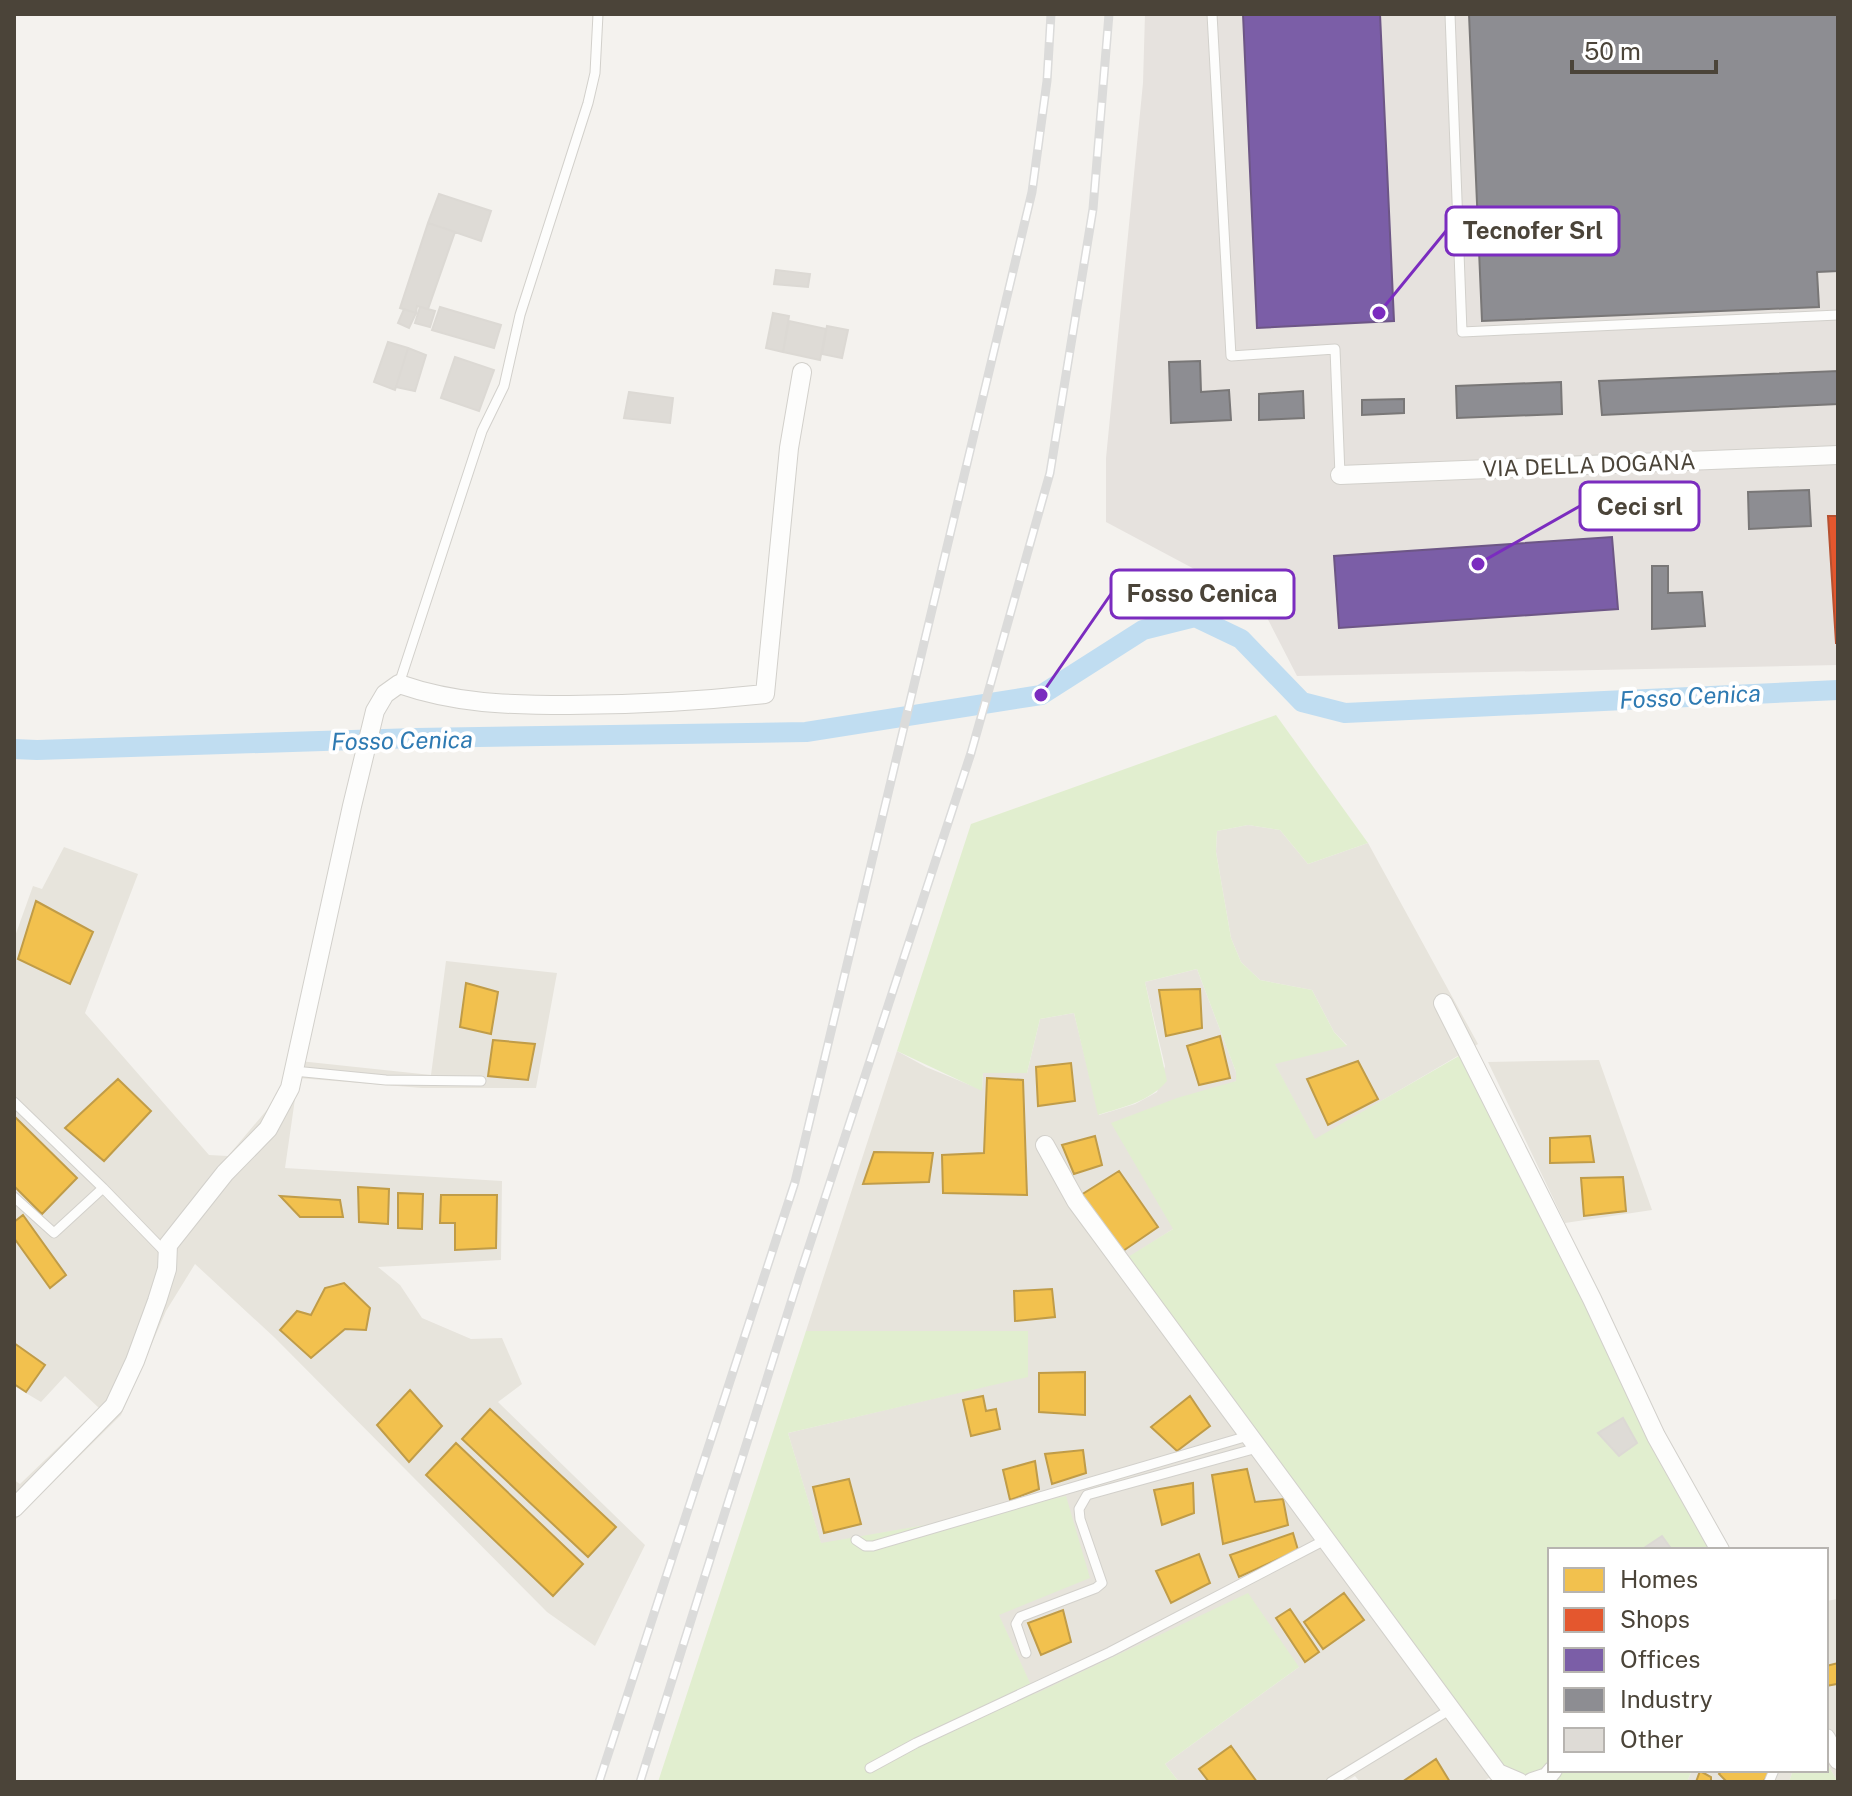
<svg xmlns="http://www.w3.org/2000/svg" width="1852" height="1796" font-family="'Public Sans',sans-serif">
  <rect width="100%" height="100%" fill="#f4f2ee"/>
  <path fill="#e7e4dc" d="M 1248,825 L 1280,830 L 1308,864 L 1368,843 L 1478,1044 L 1315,1140 L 1274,1063 L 1347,1045 L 1334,1032 L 1312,990 L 1260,980 L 1241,962 L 1231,938 L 1216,852 L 1217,831 Z
    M 64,847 L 138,874 L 85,1013 L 209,1155 L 228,1156 L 277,1098 L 290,1060 L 431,1075 L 446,961 L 557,973 L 536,1088 L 422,1088 L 298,1078 L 285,1168 L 502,1181 L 501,1260 L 378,1267 L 400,1285 L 422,1318 L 471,1339 L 502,1338 L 522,1384 L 498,1402 L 645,1545 L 595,1646 L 547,1612 L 275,1338 L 195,1264 L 166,1311 L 121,1415 L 14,1521 L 14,1480 L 20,1484 L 99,1408 L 65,1376 L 41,1402 L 14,1386 L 14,939 L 33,886 L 42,889 Z
    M 1197,969 L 1236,1072 L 1236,1081 L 1231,1084 L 1173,1229 L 1128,1258 L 1506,1768 L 1539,1772 L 1560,1782 L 1497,1782 L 1490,1777 L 1483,1782 L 1360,1782 L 1355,1776 L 1345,1782 L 1179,1782 L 1165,1764 L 1299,1667 L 1035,1695 L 998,1614 L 978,1516 L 821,1544 L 788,1433 L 1028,1376 L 1027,1331 L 806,1331 L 897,1051 L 926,1067 L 982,1090 L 983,1073 L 1027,1073 L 1040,1019 L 1074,1013 L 1099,1115 L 1135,1104 L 1157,1092 L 1165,1066 L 1145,982 Z
    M 1599,1060 L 1652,1210 L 1565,1223 L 1488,1062 Z
    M 1838,1599 L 1838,1782 L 1826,1762 L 1826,1601 Z
    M 1692,1770 L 1793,1770 L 1789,1782 L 1687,1782 Z"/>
  <path fill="#e6e2de" d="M 1145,14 L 1838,14 L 1838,665 L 1297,676 L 1260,604 L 1106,522 L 1106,458 L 1143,83 Z"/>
  <path fill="#e1eecf" d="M 1276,715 L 1368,843 L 1308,864 L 1280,830 L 1248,825 L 1217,831 L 1216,852 L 1231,938 L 1241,962 L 1260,980 L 1312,990 L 1334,1032 L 1347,1046 L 1275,1064 L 1315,1139 L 1464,1053 L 1713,1550 L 1550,1550 L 1550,1770 L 1692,1770 L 1687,1782 L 1560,1782 L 1539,1772 L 1523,1775 L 1506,1769 L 1128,1257 L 1173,1229 L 1111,1123 L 1177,1098 L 1236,1081 L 1236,1072 L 1197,969 L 1145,982 L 1167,1081 C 1149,1102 1123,1107 1098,1115 L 1074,1013 L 1040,1019 L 1027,1073 L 983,1073 L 982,1091 L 897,1051 L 971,824 Z
    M 806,1331 L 1028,1331 L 1028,1377 L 788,1433 L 821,1543 L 978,1516 L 1066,1496 L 1090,1578 L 999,1615 L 1035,1694 L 1248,1593 L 1299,1667 L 1165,1764 L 1179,1782 L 658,1782 Z
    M 1826,1762 L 1838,1782 L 1789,1782 L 1793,1770 L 1826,1770 Z"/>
  <path fill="#f2c14e" stroke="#c09c48" stroke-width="2" d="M 36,901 L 93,932 L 70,984 L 18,959 Z
    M 466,983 L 498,992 L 491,1034 L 460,1027 Z
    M 1200,989 L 1202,1028 L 1166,1036 L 1159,990 Z
    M 1220,1036 L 1230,1078 L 1199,1085 L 1187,1046 Z
    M 493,1040 L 535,1044 L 528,1080 L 488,1076 Z
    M 1358,1061 L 1378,1099 L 1328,1125 L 1307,1079 Z
    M 1071,1063 L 1075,1101 L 1038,1106 L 1036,1067 Z
    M 987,1078 L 1023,1080 L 1027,1195 L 943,1193 L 942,1155 L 984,1153 Z
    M 118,1079 L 151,1111 L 104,1161 L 65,1128 Z
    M 14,1116 L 77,1178 L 42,1214 L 14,1186 Z
    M 1095,1136 L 1102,1165 L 1074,1174 L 1062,1145 Z
    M 1590,1136 L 1594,1162 L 1550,1163 L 1550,1138 Z
    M 874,1152 L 933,1153 L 929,1182 L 863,1184 Z
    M 1119,1171 L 1158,1227 L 1123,1251 L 1081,1195 Z
    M 1623,1177 L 1626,1211 L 1584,1216 L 1581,1178 Z
    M 358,1187 L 389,1189 L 388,1224 L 359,1222 Z
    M 398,1193 L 423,1194 L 422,1229 L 398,1228 Z
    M 441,1195 L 497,1195 L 496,1248 L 455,1250 L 455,1223 L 440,1223 Z
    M 280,1196 L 340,1200 L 343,1217 L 300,1217 Z
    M 23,1215 L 66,1275 L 50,1288 L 14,1238 L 14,1222 Z
    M 344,1283 L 370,1308 L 366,1330 L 345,1329 L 311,1358 L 280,1330 L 297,1311 L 311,1315 L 325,1288 Z
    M 1052,1289 L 1055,1317 L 1015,1321 L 1014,1291 Z
    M 14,1343 L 45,1365 L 26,1392 L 14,1384 Z
    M 1085,1372 L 1085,1415 L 1039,1412 L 1039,1373 Z
    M 410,1390 L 442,1426 L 409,1462 L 377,1425 Z
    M 983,1396 L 986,1411 L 996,1409 L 1000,1429 L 971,1436 L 963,1400 Z
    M 1190,1396 L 1210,1426 L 1177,1451 L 1151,1427 Z
    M 490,1409 L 616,1527 L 588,1557 L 462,1439 Z
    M 456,1443 L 583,1564 L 553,1596 L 426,1475 Z
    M 1083,1450 L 1086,1473 L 1052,1484 L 1045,1454 Z
    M 1035,1461 L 1039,1489 L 1010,1500 L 1003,1470 Z
    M 1247,1469 L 1255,1502 L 1283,1499 L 1288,1525 L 1223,1544 L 1212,1475 Z
    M 849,1479 L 861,1524 L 824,1533 L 813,1487 Z
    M 1193,1483 L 1194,1513 L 1162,1525 L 1154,1490 Z
    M 1293,1533 L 1298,1550 L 1239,1577 L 1230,1555 Z
    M 1199,1554 L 1210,1583 L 1171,1603 L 1156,1571 Z
    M 1344,1593 L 1364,1620 L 1323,1649 L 1304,1622 Z
    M 1290,1609 L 1319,1652 L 1305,1662 L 1276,1618 Z
    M 1063,1610 L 1071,1642 L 1041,1655 L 1028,1623 Z
    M 1838,1663 L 1838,1689 L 1837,1684 L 1826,1686 L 1826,1666 Z
    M 1231,1746 L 1257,1782 L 1209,1782 L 1199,1769 Z
    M 1436,1759 L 1450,1782 L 1402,1782 Z
    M 1722,1770 L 1766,1770 L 1770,1773 L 1763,1782 L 1727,1782 L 1719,1774 Z
    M 1700,1771 L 1711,1777 L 1711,1782 L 1696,1782 Z"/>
  <path fill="#e4572e" stroke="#b65131" stroke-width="2" d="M 1828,516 L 1838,516 L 1838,643 L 1836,643 Z"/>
  <path fill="#7b5ea7" stroke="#6d5686" stroke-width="2" d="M 1243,14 L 1380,14 L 1394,321 L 1257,328 Z
    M 1612,537 L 1618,609 L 1339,628 L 1334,556 Z"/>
  <path fill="#8d8d92" stroke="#797777" stroke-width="2" d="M 1469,14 L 1838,14 L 1838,271 L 1817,272 L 1819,307 L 1482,321 Z
    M 1200,361 L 1201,392 L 1229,390 L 1231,420 L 1171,423 L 1169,362 Z
    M 1838,371 L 1838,404 L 1602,415 L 1599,381 Z
    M 1561,382 L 1562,414 L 1457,418 L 1456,386 Z
    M 1303,391 L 1304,418 L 1259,420 L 1259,394 Z
    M 1404,399 L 1404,413 L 1362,415 L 1362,400 Z
    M 1809,490 L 1811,526 L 1749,529 L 1748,492 Z
    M 1652,566 L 1668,566 L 1668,593 L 1702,592 L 1705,626 L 1652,629 Z"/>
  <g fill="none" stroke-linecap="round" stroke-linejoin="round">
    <path stroke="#c0ddf1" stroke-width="20" d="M 14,749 L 37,750 L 416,738 L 806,732 L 1041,695 L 1143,630 L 1195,617 L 1241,639 L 1302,702 L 1345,713 L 1838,690"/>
  </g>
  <path fill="#dedbd6" stroke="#dcd9d4" stroke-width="2" d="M 439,194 L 491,211 L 481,241 L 428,223 Z
    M 428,223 L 455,232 L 428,309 L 417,306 L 416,313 L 400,308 Z
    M 776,270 L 810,274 L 808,287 L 774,284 Z
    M 420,307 L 435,311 L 430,327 L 415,323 Z
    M 440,307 L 501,325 L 494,348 L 432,330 Z
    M 404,309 L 416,313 L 409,328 L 398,323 Z
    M 773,313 L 789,316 L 783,352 L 766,348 Z
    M 789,321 L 826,329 L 820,360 L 783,352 Z
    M 827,326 L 848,330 L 842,358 L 822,354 Z
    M 388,342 L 408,348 L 395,390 L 374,382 Z
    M 408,348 L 426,355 L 415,391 L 396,387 Z
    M 455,357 L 494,370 L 479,411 L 441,398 Z
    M 629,392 L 673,398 L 670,423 L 624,418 Z
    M 1623,1418 L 1637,1443 L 1619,1456 L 1598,1433 Z
    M 1662,1536 L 1672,1550 L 1641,1550 Z"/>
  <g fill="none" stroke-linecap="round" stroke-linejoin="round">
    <defs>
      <path id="lane" d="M 1212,14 L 1231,356 L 1335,349 L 1340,475
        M 1450,14 L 1462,332 L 1838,315
        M 399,684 L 482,431 L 504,386 L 520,315 L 588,103 L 595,73 L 598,14
        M 294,1071 L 386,1080 L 481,1081
        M 14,1102 L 103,1188
        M 14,1197 L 54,1233 L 103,1188 L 167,1254
        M 856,1540 L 865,1546 L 873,1546 L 1248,1436
        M 1026,1653 L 1016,1624 L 1020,1617 L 1096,1588 L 1102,1583 L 1080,1519 L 1079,1509 L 1087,1495 L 1257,1448
        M 870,1768 L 916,1743 L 1110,1652 L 1325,1540
        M 1331,1782 L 1451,1709
        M 1769,1782 L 1774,1770"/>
      <path id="street" d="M 1340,475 L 1838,455
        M 1443,1003 L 1592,1299 L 1656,1436 L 1720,1550
        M 1045,1145 L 1076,1201 L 1498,1773 L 1519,1782
        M 14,1508 L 114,1406 L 135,1361 L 157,1301 L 167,1269 L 168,1245 L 225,1173 L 268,1129 L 290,1088 L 352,806 L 375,711 L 385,694 L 399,684 C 457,704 508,705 569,705 C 635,705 700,701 765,694 L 789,448 L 802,372
        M 1826,1738 L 1838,1760
        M 1532,1782 L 1547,1777 L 1553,1770"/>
    </defs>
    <use href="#lane" stroke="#d2d0cb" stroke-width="11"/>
    <use href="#street" stroke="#d2d0cb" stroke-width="20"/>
    <use href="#lane" stroke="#fdfdfc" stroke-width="9"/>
    <use href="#street" stroke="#fdfdfc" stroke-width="18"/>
    <defs>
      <path id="rail" d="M 599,1782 L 795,1182 L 1032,192 L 1047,81 L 1051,14
        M 640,1782 L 799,1277 L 971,753 L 1050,473 L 1093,209 L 1109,14"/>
    </defs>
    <use href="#rail" stroke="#dbdbda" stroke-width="9"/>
    <use href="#rail" stroke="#fff" stroke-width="6" stroke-dasharray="18" stroke-linecap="butt"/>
  </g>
  <g text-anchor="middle" stroke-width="8" stroke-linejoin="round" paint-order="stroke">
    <g font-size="22" fill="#4b4439" stroke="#fff">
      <text transform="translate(1589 465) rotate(-2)" y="8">VIA DELLA DOGANA</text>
    </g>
    <g font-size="24" font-style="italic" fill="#2e7ab2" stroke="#fff">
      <text transform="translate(1690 697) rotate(-3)" y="8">Fosso Cenica</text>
      <text transform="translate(402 741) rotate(-1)" y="8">Fosso Cenica</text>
    </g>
  </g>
  <path fill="none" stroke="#7b2cbf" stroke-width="3" d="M1379 313L1446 231M1478 564L1580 506M1041 695L1111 594"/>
  <g fill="#7b2cbf" stroke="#fff" stroke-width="3">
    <circle cx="1379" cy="313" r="8"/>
    <circle cx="1478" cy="564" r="8"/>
    <circle cx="1041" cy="695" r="8"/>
  </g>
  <g fill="#fff" stroke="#7b2cbf" stroke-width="3">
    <rect x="1446" y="207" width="173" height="48" rx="8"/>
    <rect x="1580" y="482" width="119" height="48" rx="8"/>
    <rect x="1111" y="570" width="183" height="48" rx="8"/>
  </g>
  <g font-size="24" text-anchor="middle" font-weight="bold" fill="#4b4439">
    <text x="1533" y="239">Tecnofer Srl</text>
    <text x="1640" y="515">Ceci srl</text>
    <text x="1202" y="602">Fosso Cenica</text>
  </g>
  <rect width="1852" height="1796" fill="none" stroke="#4b4439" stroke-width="32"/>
  <rect x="1548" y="1548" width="280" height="224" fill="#ffffff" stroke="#b7b4b0" stroke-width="2"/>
  <rect x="1564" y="1568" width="40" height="24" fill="#f2c14e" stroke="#b7b4b0" stroke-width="2"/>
  <text x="1620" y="1588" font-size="24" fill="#4b4439">Homes</text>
  <rect x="1564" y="1608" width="40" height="24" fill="#e4572e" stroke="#b7b4b0" stroke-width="2"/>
  <text x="1620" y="1628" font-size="24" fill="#4b4439">Shops</text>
  <rect x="1564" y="1648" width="40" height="24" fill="#7b5ea7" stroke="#b7b4b0" stroke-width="2"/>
  <text x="1620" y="1668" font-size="24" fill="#4b4439">Offices</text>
  <rect x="1564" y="1688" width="40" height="24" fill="#8d8d92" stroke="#b7b4b0" stroke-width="2"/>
  <text x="1620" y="1708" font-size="24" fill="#4b4439">Industry</text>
  <rect x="1564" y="1728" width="40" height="24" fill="#dedbd6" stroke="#b7b4b0" stroke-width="2"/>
  <text x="1620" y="1748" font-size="24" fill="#4b4439">Other</text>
  <path d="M1572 60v12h144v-12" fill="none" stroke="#4b4439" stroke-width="4"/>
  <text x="1584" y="60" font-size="24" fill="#4b4439" stroke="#ffffff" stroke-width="6" paint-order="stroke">50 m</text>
</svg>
